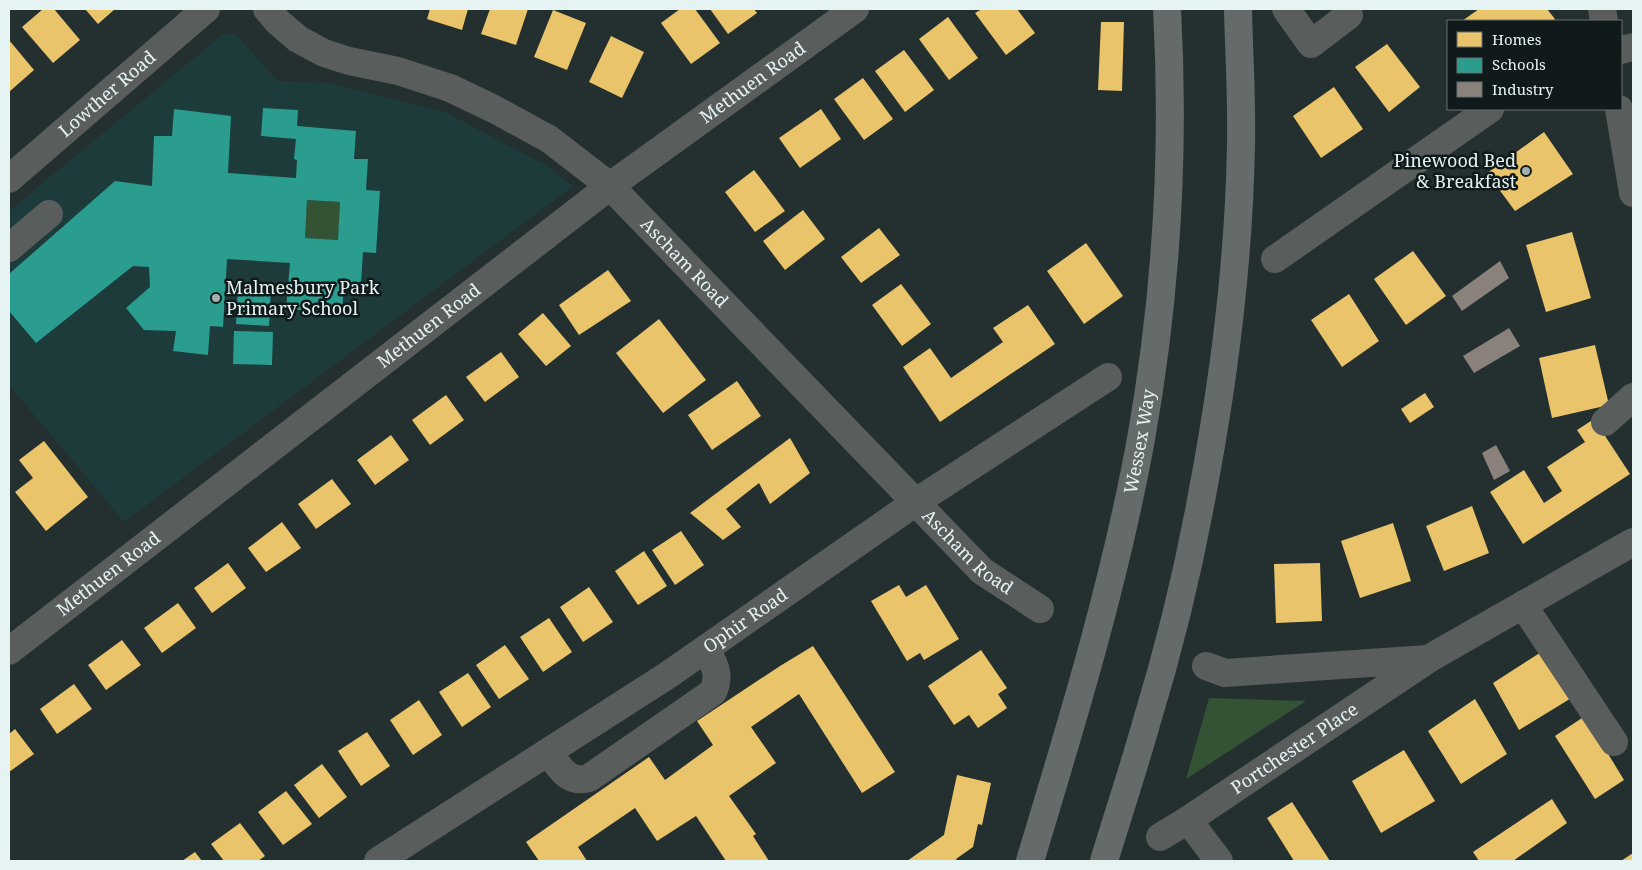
<svg xmlns="http://www.w3.org/2000/svg" width="1642" height="870" font-family="'Noto Serif',serif">
  <rect width="100%" height="100%" fill="#243030"/>
  <path fill="#1e3b3c" d="M 223,34 L 236,34 L 277,81 L 331,83 L 447,113 L 547,166 L 573,186 L 124,522 L 9,385 L 9,211 Z"/>
  <path fill="#345335" d="M 307,200 L 340,202 L 338,240 L 305,238 Z
    M 1209,698 L 1306,701 L 1186,779 Z"/>
  <path fill="#e9c46a" d="M 43,9 L 54,9 L 80,40 L 53,63 L 22,27 Z
    M 85,9 L 115,9 L 98,24 Z
    M 430,9 L 468,9 L 462,30 L 427,19 Z
    M 490,9 L 528,9 L 516,45 L 481,34 Z
    M 680,9 L 695,9 L 720,43 L 691,64 L 661,23 Z
    M 710,9 L 754,9 L 757,13 L 728,34 Z
    M 982,9 L 1017,9 L 1035,33 L 1006,55 L 975,13 Z
    M 1479,9 L 1547,9 L 1555,19 L 1552,21 L 1462,21 Z
    M 553,10 L 586,23 L 567,70 L 534,57 Z
    M 948,17 L 978,58 L 949,80 L 919,39 Z
    M 1101,22 L 1124,22 L 1122,91 L 1098,90 Z
    M 611,36 L 644,52 L 622,98 L 589,82 Z
    M 9,40 L 34,70 L 9,92 Z
    M 1387,44 L 1420,87 L 1389,112 L 1355,67 Z
    M 904,50 L 934,90 L 905,112 L 875,71 Z
    M 863,78 L 893,119 L 864,140 L 834,99 Z
    M 1334,87 L 1363,129 L 1321,158 L 1293,116 Z
    M 821,109 L 841,139 L 800,168 L 779,138 Z
    M 1544,132 L 1573,174 L 1515,211 L 1487,173 Z
    M 754,170 L 785,211 L 755,232 L 725,192 Z
    M 803,210 L 825,239 L 785,270 L 763,241 Z
    M 879,228 L 900,255 L 861,283 L 841,257 Z
    M 1572,232 L 1591,298 L 1546,312 L 1526,245 Z
    M 1086,243 L 1123,296 L 1084,324 L 1047,271 Z
    M 1413,251 L 1446,296 L 1406,325 L 1374,279 Z
    M 608,270 L 631,301 L 579,335 L 559,305 Z
    M 901,284 L 931,324 L 902,346 L 872,305 Z
    M 1349,294 L 1379,341 L 1342,367 L 1311,320 Z
    M 1028,305 L 1055,344 L 940,422 L 903,367 L 930,348 L 951,378 L 1003,342 L 993,328 Z
    M 543,313 L 571,346 L 546,366 L 518,334 Z
    M 659,319 L 706,380 L 663,413 L 616,353 Z
    M 1595,345 L 1609,405 L 1552,418 L 1539,358 Z
    M 501,352 L 519,377 L 485,402 L 466,377 Z
    M 737,381 L 761,416 L 712,450 L 688,415 Z
    M 1425,393 L 1434,407 L 1410,423 L 1401,409 Z
    M 446,395 L 464,420 L 430,445 L 412,420 Z
    M 1594,419 L 1630,474 L 1523,544 L 1490,492 L 1524,470 L 1544,503 L 1562,491 L 1547,467 L 1585,442 L 1577,430 Z
    M 391,435 L 409,460 L 375,485 L 357,460 Z
    M 790,438 L 810,473 L 770,504 L 759,483 L 726,509 L 741,527 L 723,540 L 690,513 Z
    M 44,441 L 88,497 L 46,531 L 15,492 L 33,478 L 19,460 Z
    M 332,479 L 351,504 L 316,529 L 298,504 Z
    M 1472,506 L 1489,553 L 1444,571 L 1426,526 Z
    M 282,522 L 301,548 L 266,572 L 248,548 Z
    M 1393,523 L 1411,581 L 1360,598 L 1341,541 Z
    M 681,531 L 704,565 L 675,585 L 652,550 Z
    M 644,551 L 667,586 L 638,605 L 615,571 Z
    M 228,563 L 246,588 L 212,613 L 194,588 Z
    M 1320,563 L 1322,621 L 1276,623 L 1274,564 Z
    M 899,585 L 906,597 L 926,585 L 959,639 L 924,660 L 920,653 L 907,661 L 871,601 Z
    M 589,587 L 613,622 L 583,642 L 560,607 Z
    M 178,603 L 196,628 L 162,653 L 144,628 Z
    M 549,618 L 572,652 L 543,672 L 520,637 Z
    M 122,640 L 141,665 L 106,690 L 88,665 Z
    M 505,645 L 529,679 L 499,699 L 476,665 Z
    M 813,646 L 895,772 L 862,793 L 799,694 L 751,727 L 776,763 L 729,796 L 756,834 L 753,836 L 769,861 L 726,861 L 696,816 L 657,841 L 635,808 L 578,847 L 587,861 L 539,861 L 526,842 L 649,757 L 665,780 L 713,745 L 697,721 L 780,666 Z
    M 1546,649 L 1573,697 L 1519,730 L 1493,683 Z
    M 981,650 L 1007,688 L 998,694 L 1007,708 L 978,728 L 969,715 L 954,725 L 928,686 Z
    M 468,673 L 491,707 L 462,727 L 439,692 Z
    M 74,684 L 92,709 L 57,734 L 40,709 Z
    M 1475,699 L 1507,754 L 1461,784 L 1428,731 Z
    M 419,700 L 442,735 L 413,755 L 390,720 Z
    M 1585,716 L 1624,780 L 1595,799 L 1555,736 Z
    M 15,729 L 34,754 L 9,772 L 9,734 Z
    M 367,732 L 390,766 L 361,786 L 338,751 Z
    M 1404,750 L 1435,801 L 1381,833 L 1352,781 Z
    M 322,764 L 347,797 L 319,818 L 294,785 Z
    M 957,775 L 991,783 L 982,825 L 978,824 L 973,847 L 956,859 L 957,861 L 907,861 L 944,835 Z
    M 286,791 L 312,824 L 283,845 L 258,812 Z
    M 1552,799 L 1567,823 L 1513,861 L 1479,861 L 1473,852 Z
    M 1292,802 L 1330,861 L 1294,861 L 1267,818 Z
    M 240,823 L 265,856 L 258,861 L 224,861 L 211,844 Z
    M 195,852 L 202,861 L 182,861 Z
    M 1633,853 L 1633,861 L 1621,861 Z"/>
  <path fill="#2a9d8f" fill-rule="evenodd" d="M 263,108 L 298,110 L 297,126 L 356,131 L 354,159 L 368,159 L 366,190 L 380,191 L 376,253 L 363,252 L 361,283 L 344,282 L 342,313 L 286,309 L 290,263 L 227,259 L 223,327 L 210,326 L 208,355 L 173,351 L 176,331 L 144,330 L 126,308 L 150,287 L 149,267 L 133,266 L 36,343 L 9,311 L 9,274 L 115,181 L 152,186 L 154,136 L 172,136 L 174,109 L 231,116 L 228,173 L 296,178 L 297,160 L 294,159 L 296,139 L 261,136 ZM 307,200 L 340,202 L 338,240 L 305,238 Z
    M 238,285 L 271,286 L 269,326 L 236,324 Z
    M 234,331 L 273,332 L 272,365 L 233,364 Z"/>
  <path fill="#8a817c" d="M 1500,261 L 1509,278 L 1462,311 L 1452,296 Z
    M 1509,328 L 1520,346 L 1474,373 L 1463,356 Z
    M 1496,445 L 1510,471 L 1494,480 L 1482,453 Z"/>
  <g fill="none" stroke-linecap="round" stroke-linejoin="round">
    <g stroke="#595d5c" stroke-width="28">
      <path id="s1" d="M 267,9 L 277,21 L 298,39 L 324,53 L 349,61 L 398,71 L 450,88 L 494,109 L 549,139 L 610,186 L 982,571 L 1040,609"/>
      <path d="M 1286,9 L 1311,44 L 1349,15"/>
      <path d="M 1602,9 L 1604,21"/>
      <path d="M 1621,50 L 1633,47"/>
      <path d="M 1619,109 L 1633,193"/>
      <path id="s2" d="M 9,179 L 206,9"/>
      <path d="M 9,248 L 49,214"/>
      <path d="M 1275,259 L 1490,109"/>
      <path d="M 1605,422 L 1633,397"/>
      <path d="M 1523,605 L 1614,742"/>
      <path id="s3" d="M 9,651 L 610,186 L 855,9"/>
      <path d="M 1206,666 L 1225,673 L 1428,659"/>
      <path d="M 548,752 C 560,767 567,784 589,778 L 713,692 C 721,675 714,663 706,649"/>
      <path d="M 1188,820 L 1219,861"/>
      <path id="s4" d="M 1160,837 L 1188,820 L 1430,658 L 1633,542"/>
      <path id="s5" d="M 378,861 L 668,675 L 916,502 L 1108,377"/>
    </g>
    <g stroke="#656b6a" stroke-width="28">
      <path id="s6" d="M 1030,861 C 1072,722 1115,582 1141,439 C 1166,298 1175,152 1167,9"/>
      <path d="M 1104,861 C 1118,815 1133,770 1146,724 C 1169,649 1188,572 1202,495 C 1224,380 1239,261 1241,144 C 1242,99 1239,54 1238,9"/>
    </g>
  </g>
  <g fill="#a2afaf" stroke="#111a1b" stroke-width="2">
    <circle cx="1526" cy="171" r="5"/>
    <circle cx="216" cy="298" r="5"/>
  </g>
  <g text-anchor="middle" stroke-width="5" stroke-linejoin="round" paint-order="stroke">
    <g font-size="18" fill="#e6f3f3" stroke="#111a1b">
      <text dy="6" stroke="none"><textPath href="#s3" startOffset="936">Methuen Road</textPath></text>
      <text dy="6" stroke="none"><textPath href="#s2" startOffset="130">Lowther Road</textPath></text>
      <text dy="6" stroke="none"><textPath href="#s1" startOffset="499">Ascham Road</textPath></text>
      <text dy="6" stroke="none"><textPath href="#s3" startOffset="531">Methuen Road</textPath></text>
      <text dy="6" stroke="none"><textPath href="#s6" startOffset="434">Wessex Way</textPath></text>
      <text dy="6" stroke="none"><textPath href="#s1" startOffset="904">Ascham Road</textPath></text>
      <text dy="6" stroke="none"><textPath href="#s3" startOffset="126">Methuen Road</textPath></text>
      <text dy="6" stroke="none"><textPath href="#s5" startOffset="439">Ophir Road</textPath></text>
      <text dy="6" stroke="none"><textPath href="#s4" startOffset="161">Portchester Place</textPath></text>
    </g>
    <g font-size="18" fill="#e6f3f3" stroke="#111a1b" text-anchor="end">
      <text x="1516" y="167">Pinewood Bed<tspan x="1516" dy="21">&amp; Breakfast</tspan></text>
      <text x="226" y="294" text-anchor="start">Malmesbury Park<tspan x="226" dy="21">Primary School</tspan></text>
    </g>
  </g>
  <rect width="1642" height="870" fill="none" stroke="#e6f3f3" stroke-width="20"/>
  <rect x="1447" y="20" width="175" height="90" fill="#111a1b" stroke="#667171"/>
  <rect x="1457" y="32" width="25" height="15" fill="#e9c46a" stroke="#667171"/>
  <text x="1492" y="45" font-size="15" fill="#e6f3f3">Homes</text>
  <rect x="1457" y="58" width="25" height="15" fill="#2a9d8f" stroke="#667171"/>
  <text x="1492" y="70" font-size="15" fill="#e6f3f3">Schools</text>
  <rect x="1457" y="82" width="25" height="15" fill="#8a817c" stroke="#667171"/>
  <text x="1492" y="95" font-size="15" fill="#e6f3f3">Industry</text>
</svg>
